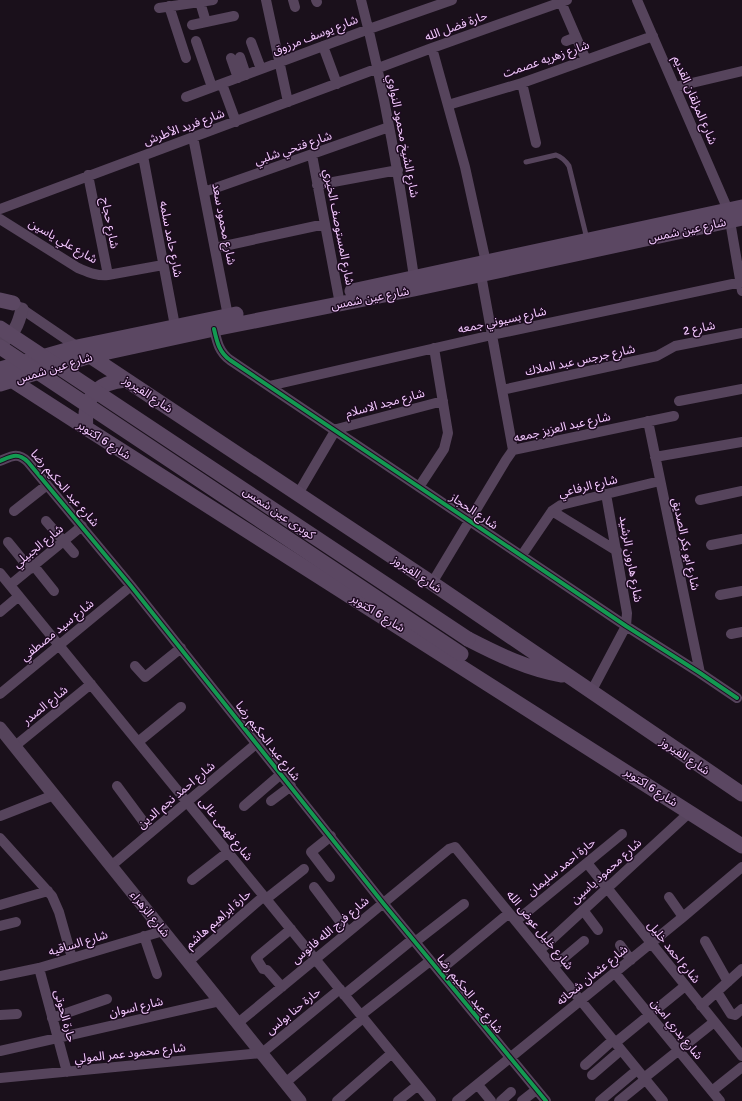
<svg xmlns="http://www.w3.org/2000/svg" width="742" height="1101" font-family="Signika,'Noto Sans Arabic',sans-serif">
  <rect width="100%" height="100%" fill="#1a101b"/>
  <g fill="none" stroke-linecap="round" stroke-linejoin="round">
    <path stroke="#56445c" stroke-width="5" d="M 526,162 L 556,155 C 562,157 565,160 569,166 L 587,239"/>
    <path stroke="#56445c" stroke-width="10" d="M 266,0 L 288,102
      M 293,0 L 295,7
      M 316,0 L 317,2
      M 361,0 C 385,91 400,184 414,277
      M 637,0 L 728,210
      M 200,2 L 206,22
      M 561,2 L 586,60
      M 169,6 L 186,58
      M 159,8 L 213,0
      M 192,25 L 234,16
      M 196,41 L 212,87
      M 566,41 L 576,37
      M 251,42 L 261,69
      M 323,46 L 337,84
      M 432,48 L 465,167 L 487,267
      M 240,57 L 246,75
      M 231,58 L 238,78
      M 522,83 L 536,143
      M 222,84 L 236,122
      M 675,87 L 742,71
      M 186,97 L 369,29 L 452,0
      M 448,105 L 522,83 L 653,36
      M 193,137 L 228,316
      M 312,155 L 340,304
      M 143,156 L 175,326
      M 88,175 L 108,275
      M 317,185 L 398,170
      M 204,192 L 389,127
      M 0,209 L 432,48 L 567,0
      M 0,219 L 78,268 C 88,272 96,276 108,275 L 163,265
      M 730,221 L 742,291
      M 215,248 L 325,224
      M 481,275 L 513,450
      M 16,305 L 79,348
      M 214,329 C 217,342 219,352 230,360 L 626,626 L 700,673 L 737,698
      M 269,386 L 492,335 L 742,282
      M 502,390 L 657,356 L 675,346 L 742,333
      M 679,401 L 742,389
      M 648,421 L 700,673
      M 333,430 L 443,401
      M 655,457 L 742,442
      M 0,461 C 12,456 18,452 28,462 L 131,586 L 383,903 L 546,1101
      M 419,487 L 444,449 L 448,433 L 434,348
      M 298,494 L 335,431
      M 700,500 L 742,491
      M 14,511 L 47,485
      M 552,511 L 617,551
      M 46,521 L 74,553
      M 8,542 L 30,569
      M 711,545 L 742,539
      M 522,555 L 552,511 L 561,505 L 660,481
      M 34,566 L 54,591
      M 0,573 L 431,1101
      M 432,583 L 506,460 L 513,450 L 674,416
      M 10,585 L 82,526
      M 720,595 L 742,591
      M 0,612 L 19,596
      M 731,634 L 742,632
      M 135,666 L 145,677 L 181,648
      M 591,692 L 626,626 L 627,613 L 606,494
      M 0,694 L 131,586
      M 138,742 L 181,707
      M 15,746 L 91,684
      M 117,786 L 151,832
      M 271,801 L 291,786
      M 244,806 L 281,774
      M 0,816 L 54,795
      M 0,838 L 52,896 L 59,912 L 72,958
      M 587,863 L 742,1056
      M 111,866 L 257,743
      M 330,877 L 311,852 L 331,836
      M 192,880 L 228,852
      M 314,887 L 348,932
      M 669,897 L 683,917
      M 266,899 L 304,869
      M 0,905 L 48,891
      M 583,910 L 598,930
      M 516,921 L 622,834
      M 0,926 L 16,922
      M 144,936 L 157,974
      M 705,941 L 728,982
      M 415,942 L 464,904
      M 620,945 L 631,960
      M 540,950 L 690,812
      M 188,962 L 264,896
      M 553,967 L 584,941
      M 39,968 L 67,1072
      M 439,971 L 509,913
      M 615,973 L 720,1101
      M 0,976 L 39,968 L 163,931
      M 282,987 L 267,970 L 263,969 L 256,958 L 291,929
      M 717,992 L 731,1014 L 735,1015 L 742,1009
      M 344,995 L 413,939
      M 701,1006 L 742,969
      M 0,1015 L 17,1014
      M 361,1015 L 430,961
      M 52,1018 L 107,999
      M 238,1023 L 449,849 L 455,847 L 663,1101
      M 615,1043 L 685,986
      M 0,1051 L 220,1001
      M 585,1065 L 613,1040
      M 592,1075 L 621,1050
      M 0,1078 L 262,1053 L 340,989
      M 644,1078 L 714,1022
      M 285,1083 L 363,1018
      M 478,1085 L 491,1101
      M 712,1091 L 742,1067
      M 337,1101 L 392,1053
      M 398,1101 L 418,1085
      M 457,1101 L 683,917 L 742,867
      M 501,1101 L 511,1092
      M 522,1101 L 536,1090
      M 600,1101 L 637,1070
      M 619,1101 L 646,1079"/>
    <path stroke="#56445c" stroke-width="13" d="M 0,344 C 14,334 18,326 22,309
      M 0,728 L 300,1101"/>
    <path stroke="#5b4762" stroke-width="15" d="M 352,291 L 742,207
      M 0,300 L 13,303
      M 90,356 L 432,583 L 742,794
      M 0,369 L 77,347 L 236,314
      M 13,381 L 86,428 L 742,846
      M 0,384 L 90,356 L 214,329 L 414,289 L 742,218
      M 86,428 C 83,399 96,382 126,380
      M 468,639 C 499,655 528,669 562,675"/>
    <path stroke="#5b4762" stroke-width="15" d="M 0,328 L 468,639
      M 0,347 L 461,654"/>
    <defs>
      <path id="cycleway" d="M 214,329 C 217,342 219,352 230,360 L 626,626 L 700,673 L 737,698
        M 0,461 C 12,456 18,452 28,462 L 131,586 L 383,903 L 546,1101"/>
    </defs>
    <use href="#cycleway" stroke="#1d0b20" stroke-width="6"/>
    <use href="#cycleway" stroke="#139951" stroke-width="4"/>
  </g>
  <g text-anchor="middle" stroke-width="3" stroke-linejoin="round" paint-order="stroke">
    <g font-size="12" fill="#f4caff" stroke="#1d0b20">
      <text transform="translate(456 26) rotate(-20)" y="4">حارة فضل الله</text>
      <text transform="translate(315 35) rotate(-21)" y="4">شارع يوسف مرزوق</text>
      <text transform="translate(546 59) rotate(-19)" y="4">شارع زهريه عصمت</text>
      <text transform="translate(695 100) rotate(67)" y="4">شارع المزلقان القديم</text>
      <text transform="translate(184 127) rotate(-20)" y="4">شارع فريد الأطرش</text>
      <text transform="translate(403 136) rotate(79)" y="4">شارع الشيخ محمود النواوي</text>
      <text transform="translate(293 148) rotate(-19)" y="4">شارع فتحي شلبي</text>
      <text transform="translate(110 223) rotate(79)" y="4">شارع حجاج</text>
      <text transform="translate(224 224) rotate(79)" y="4">شارع محمود سعد</text>
      <text transform="translate(339 227) rotate(79)" y="4">شارع المستوصف الخيري</text>
      <text transform="translate(687 230) rotate(-12)" y="4">شارع عين شمس</text>
      <text transform="translate(171 239) rotate(79)" y="4">شارع حامد سلمه</text>
      <text transform="translate(63 241) rotate(30)" y="4">شارع علي ياسين</text>
      <text transform="translate(370 298) rotate(-11)" y="4">شارع عين شمس</text>
      <text transform="translate(502 320) rotate(-12)" y="4">شارع بسيوني جمعه</text>
      <text transform="translate(699 328) rotate(-11)" y="4">شارع 2</text>
      <text transform="translate(580 360) rotate(-12)" y="4">شارع جرجس عبد الملاك</text>
      <text transform="translate(54 368) rotate(-17)" y="4">شارع عين شمس</text>
      <text transform="translate(148 394) rotate(34)" y="4">شارع الفيروز</text>
      <text transform="translate(385 403) rotate(-15)" y="4">شارع مجد الاسلام</text>
      <text transform="translate(562 427) rotate(-13)" y="4">شارع عبد العزيز جمعه</text>
      <text transform="translate(104 440) rotate(33)" y="4">شارع 6 اكتوبر</text>
      <text transform="translate(588 486) rotate(-14)" y="4">شارع الرفاعي</text>
      <text transform="translate(65 488) rotate(49)" y="4">شارع عبد الحكيم رضا</text>
      <text transform="translate(474 511) rotate(34)" y="4">شارع الحجاز</text>
      <text transform="translate(279 513) rotate(34)" y="4">كوبرى عين شمس</text>
      <text transform="translate(686 544) rotate(78)" y="4">شارع ابو بكر الصديق</text>
      <text transform="translate(38 546) rotate(-39)" y="4">شارع الجبيلي</text>
      <text transform="translate(631 559) rotate(80)" y="4">شارع هارون الرشيد</text>
      <text transform="translate(417 574) rotate(34)" y="4">شارع الفيروز</text>
      <text transform="translate(378 613) rotate(32)" y="4">شارع 6 اكتوبر</text>
      <text transform="translate(57 630) rotate(-39)" y="4">شارع سيد مصطفي</text>
      <text transform="translate(45 705) rotate(-39)" y="4">شارع الصدر</text>
      <text transform="translate(268 741) rotate(52)" y="4">شارع عبد الحكيم رضا</text>
      <text transform="translate(685 756) rotate(34)" y="4">شارع الفيروز</text>
      <text transform="translate(651 787) rotate(33)" y="4">شارع 6 اكتوبر</text>
      <text transform="translate(176 795) rotate(-40)" y="4">شارع احمد نجم الدين</text>
      <text transform="translate(226 829) rotate(51)" y="4">شارع فهمى غالى</text>
      <text transform="translate(561 867) rotate(-39)" y="4">حارة احمد سليمان</text>
      <text transform="translate(606 871) rotate(-42)" y="4">شارع محمود ياسين</text>
      <text transform="translate(150 914) rotate(51)" y="4">شارع الزهراء</text>
      <text transform="translate(218 919) rotate(-41)" y="4">حارة ابراهيم هاشم</text>
      <text transform="translate(330 930) rotate(-40)" y="4">شارع فرج الله فانوس</text>
      <text transform="translate(540 930) rotate(51)" y="4">شارع خليل عوض الله</text>
      <text transform="translate(78 943) rotate(-17)" y="4">شارع الساقيه</text>
      <text transform="translate(674 952) rotate(51)" y="4">شارع احمد خليل</text>
      <text transform="translate(592 975) rotate(-39)" y="4">شارع عثمان شحاته</text>
      <text transform="translate(470 994) rotate(51)" y="4">شارع عبد الحكيم رضا</text>
      <text transform="translate(136 1007) rotate(-13)" y="4">شارع اسوان</text>
      <text transform="translate(293 1011) rotate(-39)" y="4">حارة حنا بولس</text>
      <text transform="translate(65 1016) rotate(75)" y="4">حارة الحوتى</text>
      <text transform="translate(677 1029) rotate(51)" y="4">شارع بدري امين</text>
      <text transform="translate(130 1053) rotate(-6)" y="4">شارع محمود عمر المولي</text>
    </g>
  </g>
</svg>
